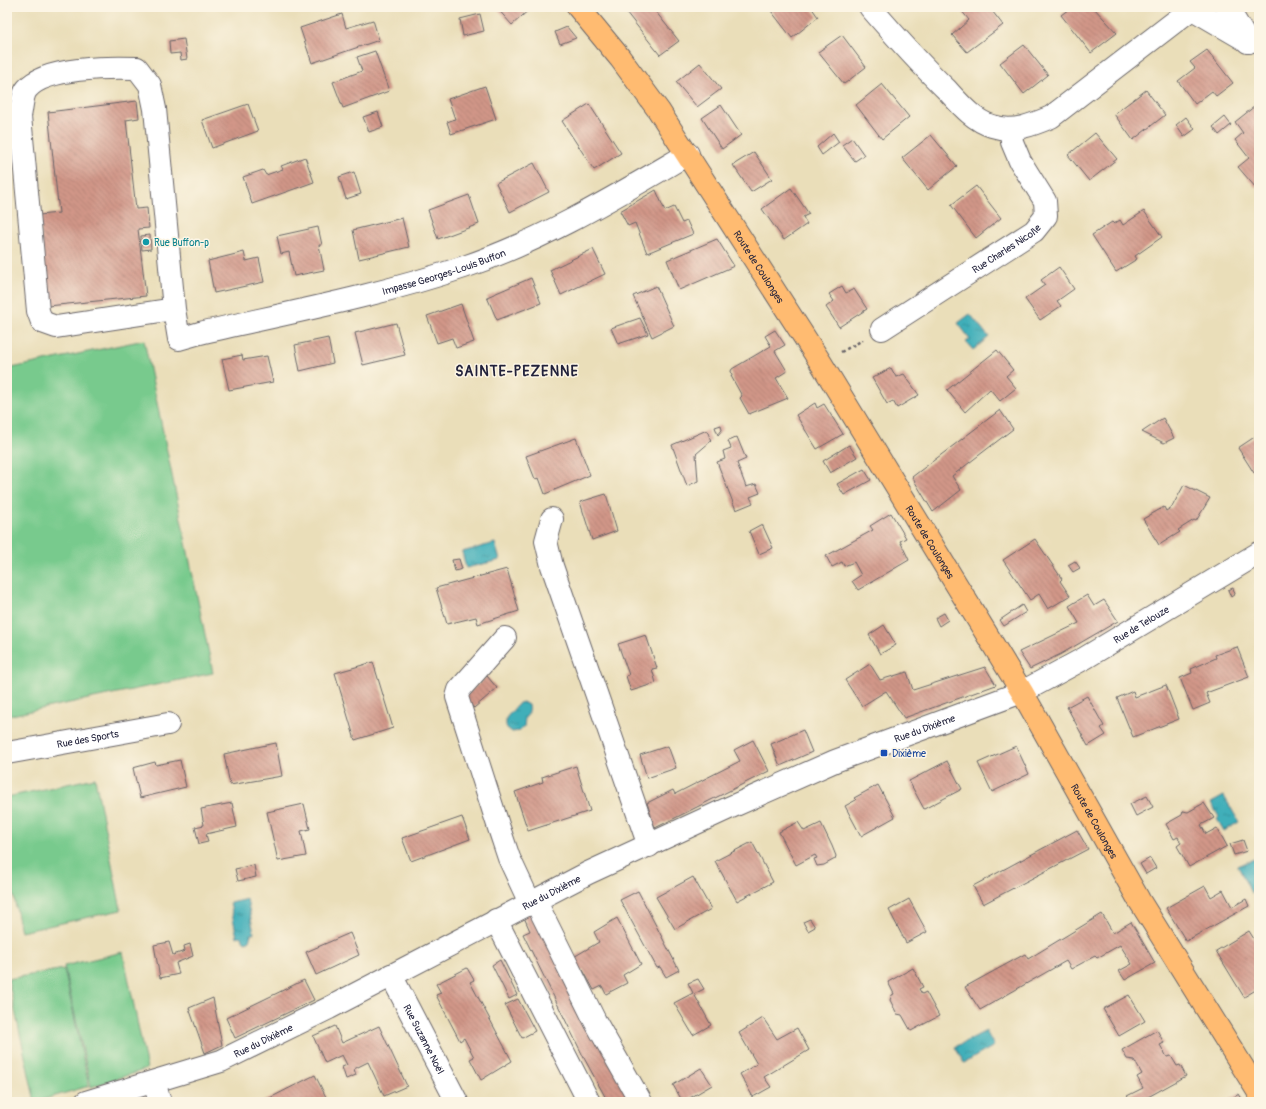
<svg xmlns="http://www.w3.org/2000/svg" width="1266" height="1109" font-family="Pangolin,sans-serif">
  <defs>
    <pattern id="water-ripples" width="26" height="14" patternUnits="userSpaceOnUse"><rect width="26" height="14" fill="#3fafb9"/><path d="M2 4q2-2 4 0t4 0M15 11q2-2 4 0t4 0" fill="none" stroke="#348e98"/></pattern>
    <pattern id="building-back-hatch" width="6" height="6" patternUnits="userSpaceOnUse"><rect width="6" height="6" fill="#d19688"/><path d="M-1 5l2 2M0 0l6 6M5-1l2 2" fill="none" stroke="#a97a70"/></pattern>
  </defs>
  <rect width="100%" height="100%" fill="#fcf5e5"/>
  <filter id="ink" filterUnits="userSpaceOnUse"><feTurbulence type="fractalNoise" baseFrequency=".025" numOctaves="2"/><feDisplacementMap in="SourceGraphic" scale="8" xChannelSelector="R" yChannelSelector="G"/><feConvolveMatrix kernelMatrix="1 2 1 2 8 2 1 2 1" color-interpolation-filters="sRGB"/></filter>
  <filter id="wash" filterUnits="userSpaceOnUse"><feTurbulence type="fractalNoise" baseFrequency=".012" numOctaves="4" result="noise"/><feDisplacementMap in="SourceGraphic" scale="16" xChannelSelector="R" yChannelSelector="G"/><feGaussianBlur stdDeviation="0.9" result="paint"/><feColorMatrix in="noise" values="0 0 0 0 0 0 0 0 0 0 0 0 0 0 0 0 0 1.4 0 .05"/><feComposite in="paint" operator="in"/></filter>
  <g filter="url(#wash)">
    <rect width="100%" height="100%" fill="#eadeb9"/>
    <path fill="#78ca8d" stroke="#4d7664" d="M 144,340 L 213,673 L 7,716 L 7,369 Z
      M 95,778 L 121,910 L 21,932 L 7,863 L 7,797 Z
      M 123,952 L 147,1069 L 91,1087 L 64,966 Z
      M 64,969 L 89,1086 L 35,1102 L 8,979 Z"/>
    <path fill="url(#water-ripples)" stroke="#30687a" d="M 970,314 L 989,337 L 973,350 L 966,342 L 970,339 L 958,323 Z
      M 495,543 L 500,560 L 466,568 L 462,552 Z
      M 523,702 L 528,705 L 529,713 L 525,718 L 524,727 L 520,731 L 512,732 L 506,727 L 506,718 L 519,703 Z
      M 1224,796 L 1239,822 L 1224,831 L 1217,819 L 1219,817 L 1211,803 Z
      M 1254,859 L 1259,870 L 1259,890 L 1251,893 L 1238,866 Z
      M 247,899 L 254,933 L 251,934 L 249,941 L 245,942 L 240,936 L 237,937 L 230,903 Z
      M 986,1031 L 994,1046 L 964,1063 L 955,1047 Z"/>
    <g id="blocks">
      <path fill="url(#building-back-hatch)" d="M 496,7 L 530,7 L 531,8 L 512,25 Z
        M 622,7 L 652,7 L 679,41 L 660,55 Z
        M 768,7 L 811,7 L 818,17 L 792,38 Z
        M 964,7 L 989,7 L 1003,25 L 967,52 L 952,35 L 969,20 L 961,10 Z
        M 1072,7 L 1093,7 L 1117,33 L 1091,53 L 1061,15 Z
        M 342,14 L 346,28 L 373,20 L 379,40 L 312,63 L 300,28 Z
        M 480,14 L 484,31 L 463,36 L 460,19 Z
        M 567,27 L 576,38 L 560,44 L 555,32 Z
        M 842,35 L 866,67 L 844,84 L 818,52 Z
        M 184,39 L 187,59 L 181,60 L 180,53 L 170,54 L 169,41 Z
        M 1024,45 L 1048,75 L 1024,94 L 1000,63 Z
        M 1207,50 L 1233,83 L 1216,96 L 1212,91 L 1195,104 L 1178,81 L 1195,68 L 1190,62 Z
        M 375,51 L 389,91 L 343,108 L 333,82 L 362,71 L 357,57 Z
        M 700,63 L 721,89 L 697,107 L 676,82 Z
        M 882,84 L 909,117 L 882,139 L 856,105 Z
        M 485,86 L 496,119 L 451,134 L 447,122 L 455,119 L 448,99 Z
        M 1146,90 L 1165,115 L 1133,140 L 1114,114 Z
        M 137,101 L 139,118 L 126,120 L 136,209 L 147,208 L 149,228 L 138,229 L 146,296 L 48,306 L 39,215 L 59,213 L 48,112 Z
        M 248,104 L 258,131 L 212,148 L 202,120 Z
        M 589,104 L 621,153 L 594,170 L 562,121 Z
        M 721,105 L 741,135 L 722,149 L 702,118 Z
        M 1255,106 L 1259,112 L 1259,175 L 1256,171 L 1255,172 L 1259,177 L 1259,186 L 1256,188 L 1238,167 L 1249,158 L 1235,140 L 1243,133 L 1235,122 Z
        M 378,112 L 383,127 L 369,132 L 363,117 Z
        M 1186,117 L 1195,129 L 1184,137 L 1176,125 Z
        M 1225,117 L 1231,125 L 1219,135 L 1213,127 Z
        M 833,133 L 839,142 L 822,155 L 817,147 Z
        M 1095,133 L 1117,159 L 1089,181 L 1068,155 Z
        M 931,135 L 957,166 L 928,190 L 902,158 Z
        M 852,138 L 864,155 L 855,161 L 842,145 Z
        M 754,152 L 772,179 L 751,192 L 733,165 Z
        M 305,157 L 314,182 L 252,204 L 243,177 L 263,170 L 266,175 L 283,169 L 281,166 Z
        M 534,163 L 549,192 L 510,212 L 496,183 Z
        M 354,172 L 361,194 L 346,199 L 339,177 Z
        M 976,186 L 1001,218 L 976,238 L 951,205 Z
        M 791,188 L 809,214 L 803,217 L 807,224 L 784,240 L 762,209 Z
        M 656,190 L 665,211 L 674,207 L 682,223 L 687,221 L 693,234 L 647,253 L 635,223 L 628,226 L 620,211 Z
        M 469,195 L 479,224 L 438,239 L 428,210 Z
        M 1144,211 L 1162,237 L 1135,256 L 1137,259 L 1116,272 L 1092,235 L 1112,222 L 1114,224 L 1120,220 L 1123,225 Z
        M 402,218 L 409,247 L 359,259 L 353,230 Z
        M 318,227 L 322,245 L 319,245 L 324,270 L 294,276 L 289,252 L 281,254 L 277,236 Z
        M 150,235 L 151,249 L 142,250 L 141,236 Z
        M 717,239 L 734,266 L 679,290 L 667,260 Z
        M 593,249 L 605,274 L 561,295 L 550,270 Z
        M 244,252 L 246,261 L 259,258 L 264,282 L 214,293 L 208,261 Z
        M 1059,267 L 1074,289 L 1057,301 L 1061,306 L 1040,320 L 1025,299 L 1045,285 L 1041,280 Z
        M 531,278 L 541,303 L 497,320 L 487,297 Z
        M 656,286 L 674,326 L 652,337 L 633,296 Z
        M 842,286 L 846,293 L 854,289 L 867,309 L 839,327 L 826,307 L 834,301 L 829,294 Z
        M 461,304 L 474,342 L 456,348 L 452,338 L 437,343 L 427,316 Z
        M 640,318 L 648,334 L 618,344 L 611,328 Z
        M 396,323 L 405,355 L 363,365 L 355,333 Z
        M 775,330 L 785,345 L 775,351 L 787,371 L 776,378 L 788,398 L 749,414 L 740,398 L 742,396 L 731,376 L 732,375 L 731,371 L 732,369 L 771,346 L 765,336 Z
        M 328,338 L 333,363 L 300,371 L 295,345 Z
        M 997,350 L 1013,370 L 1006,376 L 1016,388 L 1000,401 L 990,389 L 965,412 L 947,390 Z
        M 242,355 L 243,360 L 267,356 L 273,382 L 229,390 L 222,359 Z
        M 891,368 L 896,377 L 904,374 L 919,395 L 897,408 L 893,401 L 887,404 L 872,378 Z
        M 815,403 L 817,408 L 824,404 L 843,434 L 817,449 L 796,415 Z
        M 1000,410 L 1013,429 L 952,476 L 961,490 L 933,512 L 912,477 Z
        M 1163,418 L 1174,438 L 1164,443 L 1142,432 Z
        M 721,425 L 722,430 L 718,435 L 715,427 Z
        M 707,430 L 711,441 L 696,454 L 698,481 L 687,486 L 672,445 Z
        M 1259,434 L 1259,470 L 1254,473 L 1238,448 Z
        M 737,437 L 746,459 L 737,463 L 746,487 L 756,484 L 760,493 L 750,497 L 753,503 L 736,510 L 717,462 L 725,459 L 723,451 L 731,448 L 728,441 Z
        M 576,438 L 590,475 L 545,494 L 539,478 L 535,479 L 526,456 Z
        M 849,445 L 857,457 L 830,473 L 823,461 Z
        M 864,469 L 871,480 L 844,495 L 837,484 Z
        M 1184,485 L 1210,498 L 1196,521 L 1194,520 L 1178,530 L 1180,532 L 1159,545 L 1143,519 L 1164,507 L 1166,511 L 1172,507 Z
        M 606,494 L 617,531 L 592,540 L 580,502 Z
        M 891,513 L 906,538 L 900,541 L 909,560 L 858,590 L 852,581 L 861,575 L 854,562 L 844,566 L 842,562 L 832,567 L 826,556 L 873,530 L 870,526 Z
        M 762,524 L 773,548 L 759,554 L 749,531 Z
        M 1035,539 L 1062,579 L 1060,581 L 1070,596 L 1048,609 L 1039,594 L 1030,600 L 1003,560 Z
        M 459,559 L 462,569 L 455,571 L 452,560 Z
        M 1075,561 L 1080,568 L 1073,572 L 1068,565 Z
        M 507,569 L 519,611 L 478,624 L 476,617 L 447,624 L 436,588 Z
        M 1233,588 L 1235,594 L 1231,597 L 1228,590 Z
        M 1087,595 L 1094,606 L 1104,600 L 1118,621 L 1061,654 L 1030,669 L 1019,652 L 1079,623 L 1069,606 Z
        M 1022,605 L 1026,612 L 1004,626 L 1000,620 Z
        M 944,613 L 948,620 L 939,626 L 935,618 Z
        M 884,625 L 896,645 L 880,654 L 869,635 Z
        M 646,635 L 657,668 L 652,669 L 656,683 L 631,691 L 626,676 L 629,675 L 618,644 Z
        M 1237,647 L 1249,677 L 1206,693 L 1210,703 L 1193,710 L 1180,678 L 1192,673 L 1191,669 L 1216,658 L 1215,655 Z
        M 373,662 L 393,728 L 355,740 L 335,673 Z
        M 870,664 L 880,680 L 907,672 L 913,690 L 985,667 L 996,685 L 904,718 L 886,691 L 862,706 L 845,680 Z
        M 487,676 L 497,688 L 474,708 L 464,697 Z
        M 1166,685 L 1179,719 L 1133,737 L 1117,698 L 1133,691 L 1135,697 Z
        M 1087,696 L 1104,726 L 1101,728 L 1106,735 L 1088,746 L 1067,707 Z
        M 803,730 L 812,752 L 780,766 L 771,744 Z
        M 753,740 L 769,771 L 655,828 L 647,803 L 673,790 L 675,794 L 740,761 L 734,750 Z
        M 276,743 L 282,776 L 230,785 L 224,754 Z
        M 668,746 L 676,768 L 647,778 L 640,755 Z
        M 1016,746 L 1029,774 L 992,792 L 978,763 Z
        M 180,760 L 186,787 L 140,798 L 133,768 L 155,762 L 156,765 Z
        M 947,761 L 962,789 L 924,809 L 909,781 Z
        M 576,766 L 590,811 L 528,831 L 515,792 L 543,782 L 542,777 Z
        M 878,785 L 895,817 L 861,836 L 845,806 L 856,800 L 854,798 Z
        M 1147,796 L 1153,807 L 1136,816 L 1130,804 Z
        M 232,803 L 237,827 L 206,834 L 208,842 L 199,844 L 195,827 L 204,825 L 201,809 Z
        M 1204,803 L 1214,818 L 1201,825 L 1206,834 L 1217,828 L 1227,846 L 1189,867 L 1177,846 L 1181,843 L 1178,837 L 1174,839 L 1166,824 L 1182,815 L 1183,811 L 1188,812 Z
        M 304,804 L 310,829 L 301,831 L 306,856 L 278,861 L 267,812 Z
        M 462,817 L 470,839 L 411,861 L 402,838 Z
        M 798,822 L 804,831 L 821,823 L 832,846 L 836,856 L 835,859 L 824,865 L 817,866 L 814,859 L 817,858 L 815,855 L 796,865 L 779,832 Z
        M 1077,830 L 1088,849 L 983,904 L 973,886 Z
        M 1243,840 L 1247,851 L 1234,855 L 1230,844 Z
        M 752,842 L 773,882 L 737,901 L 715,861 Z
        M 1150,858 L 1156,868 L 1146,874 L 1140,864 Z
        M 254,865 L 256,877 L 238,881 L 235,869 Z
        M 693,877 L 711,909 L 675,929 L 656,897 Z
        M 1205,886 L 1211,897 L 1223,890 L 1232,907 L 1246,899 L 1249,906 L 1186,941 L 1166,908 Z
        M 638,891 L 679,970 L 666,977 L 660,967 L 657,968 L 620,900 Z
        M 909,899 L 927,932 L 906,943 L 889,910 Z
        M 533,911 L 628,1094 L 613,1102 L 608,1102 L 584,1058 L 523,934 L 530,931 L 523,915 Z
        M 1102,914 L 1113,933 L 1131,922 L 1155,963 L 1125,980 L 1119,971 L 1132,964 L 1120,945 L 1097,958 L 1095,956 L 1071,969 L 1066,961 L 980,1010 L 965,987 L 1025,954 L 1028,959 Z
        M 617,918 L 641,964 L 623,975 L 627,983 L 606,994 L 602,986 L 594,990 L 583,970 L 579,973 L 572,958 L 599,942 L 594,932 Z
        M 810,919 L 815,927 L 808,931 L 803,922 Z
        M 1249,931 L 1259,947 L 1259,988 L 1244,997 L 1216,951 Z
        M 350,933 L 359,955 L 316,975 L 306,952 Z
        M 169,942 L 173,955 L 185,951 L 184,946 L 190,944 L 193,956 L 176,963 L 179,974 L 160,978 L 154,945 Z
        M 500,960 L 517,995 L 509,999 L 492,965 Z
        M 467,968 L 474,980 L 470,982 L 512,1061 L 481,1080 L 470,1059 L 474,1057 L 464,1038 L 460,1041 L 436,995 L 441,993 L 436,984 Z
        M 913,968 L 923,987 L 919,989 L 922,994 L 926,992 L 939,1016 L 911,1031 L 902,1015 L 897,1014 L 890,1000 L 892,995 L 894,994 L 888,982 Z
        M 698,979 L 704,989 L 694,994 L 711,1025 L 693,1035 L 674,1003 L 693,993 L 688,983 Z
        M 304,980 L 314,1000 L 235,1038 L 226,1018 Z
        M 1129,995 L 1145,1021 L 1119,1036 L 1103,1009 Z
        M 213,998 L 222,1045 L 205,1053 L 189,1008 Z
        M 518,999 L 535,1031 L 522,1038 L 505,1005 Z
        M 763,1018 L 777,1039 L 797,1028 L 809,1050 L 764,1077 L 771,1087 L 753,1097 L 740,1074 L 757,1064 L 739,1033 Z
        M 335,1026 L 342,1043 L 379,1026 L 407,1086 L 384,1096 L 368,1062 L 354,1069 L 356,1075 L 346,1079 L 342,1067 L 347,1065 L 342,1055 L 325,1063 L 313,1036 Z
        M 1157,1030 L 1164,1043 L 1160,1045 L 1167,1057 L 1171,1056 L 1177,1066 L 1180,1065 L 1186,1076 L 1139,1102 L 1123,1102 L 1129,1099 L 1127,1096 L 1143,1088 L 1137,1077 L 1142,1074 L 1134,1060 L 1127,1059 L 1122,1050 Z
        M 701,1068 L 712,1085 L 683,1102 L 673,1085 Z
        M 315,1075 L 326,1097 L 316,1102 L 262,1102 Z
        M 1239,1094 L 1244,1102 L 1226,1102 Z"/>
    </g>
  </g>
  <g filter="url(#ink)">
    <use href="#blocks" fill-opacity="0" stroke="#686467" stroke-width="1"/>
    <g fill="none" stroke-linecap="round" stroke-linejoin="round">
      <defs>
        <g id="minor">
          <path d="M 870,7 C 895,36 920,64 947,90 C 960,104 973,120 992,126 C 1013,133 1032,125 1051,117 L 1194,7"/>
          <path d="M 1189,7 L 1249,42"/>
          <path d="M 1227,7 L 1248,42"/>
          <path id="s1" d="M 174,309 L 56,327 L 42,322 L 38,311 L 20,116 C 22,108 22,95 27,89 C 45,67 110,67 137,68 L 150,85 L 155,109 L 174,309 L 179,339 L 200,333 C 288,313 378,296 464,267 C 544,240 616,196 688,154"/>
          <path id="s2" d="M 882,329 L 1034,231 L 1046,216 L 1045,201 L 1020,161 L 1012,142 L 1011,129"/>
          <path d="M 552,519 L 546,541 L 552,566 L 649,846"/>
          <path d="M 505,638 L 459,690 L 457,697 L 499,828 L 509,858 L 530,903"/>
          <path id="s3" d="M 7,753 L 168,724"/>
          <path d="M 535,900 L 595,1021 L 641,1102"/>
          <path d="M 496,920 L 589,1102"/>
          <path id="s4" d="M 391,975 L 457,1102"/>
          <path d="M 154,1082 L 160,1102"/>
          <path id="s5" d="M 86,1102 L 221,1061 L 329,1008 L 588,873 L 731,807 L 835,761 L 1022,692 L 1085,658 L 1259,553"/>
        </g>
        <g id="major">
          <path id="s6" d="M 578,7 L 620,58 L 659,111 L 821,363 L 1022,692 L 1139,900 L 1259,1093"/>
        </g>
      </defs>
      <use href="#minor" stroke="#686467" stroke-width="24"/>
      <use href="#major" stroke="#686467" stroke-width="24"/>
      <path stroke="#686467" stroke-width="2.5" stroke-dasharray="3 3" stroke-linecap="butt" d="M 841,352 L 863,340"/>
      <use href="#minor" stroke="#fff" stroke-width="22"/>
      <use href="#major" stroke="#ffbb71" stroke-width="22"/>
    </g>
  </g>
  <circle fill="#0f9aa8" stroke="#fcf5e5" stroke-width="1.5" cx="146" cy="242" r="4"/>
  <rect fill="#1a4fb4" stroke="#fcf5e5" stroke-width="1.5" x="880" y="749" width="8" height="8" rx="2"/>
  <g text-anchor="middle" stroke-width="3" stroke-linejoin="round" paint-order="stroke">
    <g font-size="10" fill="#0d838f" stroke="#fcf5e5" text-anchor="start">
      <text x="154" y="246">Rue Buffon-p</text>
    </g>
    <g font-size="10" fill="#22223b" stroke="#fcf5e5">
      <text dy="4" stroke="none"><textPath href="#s2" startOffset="148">Rue Charles Nicolle</textPath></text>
      <text dy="4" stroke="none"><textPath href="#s6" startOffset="317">Route de Coulonges</textPath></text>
      <text dy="4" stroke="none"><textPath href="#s1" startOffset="1035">Impasse Georges-Louis Buffon</textPath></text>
      <text dy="4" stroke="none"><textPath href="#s6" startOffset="641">Route de Coulonges</textPath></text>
      <text dy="4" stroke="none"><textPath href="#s5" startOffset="1161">Rue de Telouze</textPath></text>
      <text dy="4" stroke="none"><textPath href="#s5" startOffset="920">Rue du Dixième</textPath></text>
      <text dy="4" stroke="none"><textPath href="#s3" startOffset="82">Rue des Sports</textPath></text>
      <text dy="4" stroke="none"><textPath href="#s6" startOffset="965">Route de Coulonges</textPath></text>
      <text dy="4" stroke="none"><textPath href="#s5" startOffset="512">Rue du Dixième</textPath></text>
      <text dy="4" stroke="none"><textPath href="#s4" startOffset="72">Rue Suzanne Noël</textPath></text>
      <text dy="4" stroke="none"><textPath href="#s5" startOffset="188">Rue du Dixième</textPath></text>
    </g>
    <g font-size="10" fill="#164399" stroke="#fcf5e5" text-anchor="start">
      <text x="892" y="757">Dixième</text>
    </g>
    <g font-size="14" font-weight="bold" letter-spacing="1" fill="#22223b" stroke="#fcf5e5">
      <text x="517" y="376">SAINTE-PEZENNE</text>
    </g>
  </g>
  <rect width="1266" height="1109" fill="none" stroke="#fcf5e5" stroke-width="24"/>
</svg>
